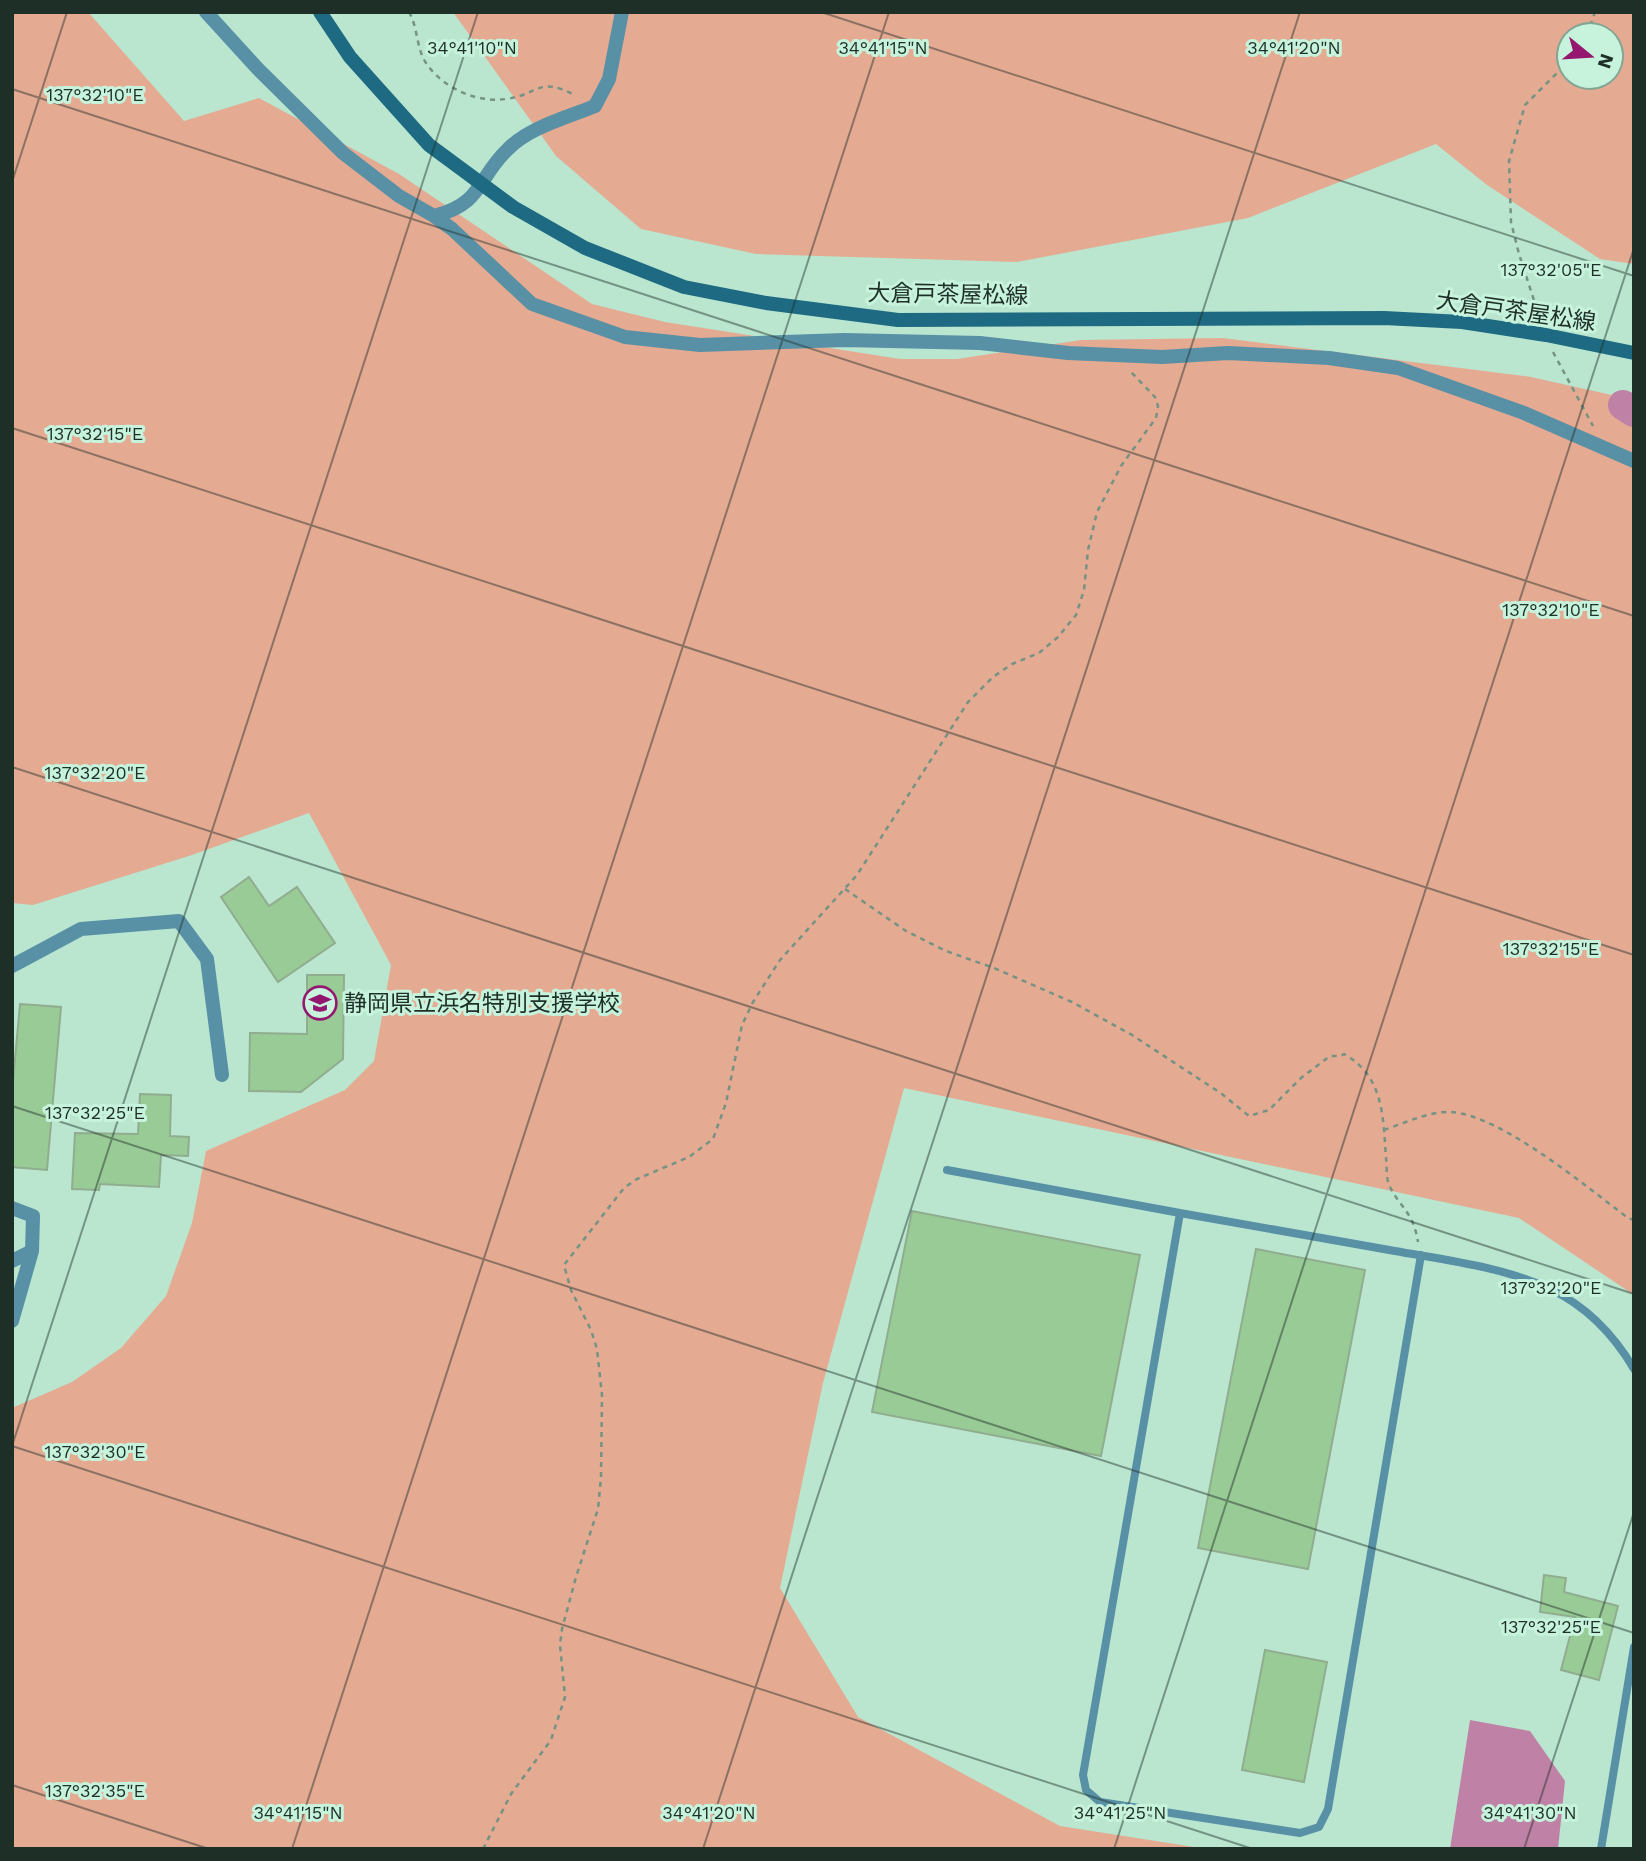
<svg xmlns="http://www.w3.org/2000/svg" width="1646" height="1861" font-family="'Work Sans','Noto Sans JP',sans-serif">
  <rect width="100%" height="100%" fill="#bae6d0"/>
  <path fill="#e4aa92" fill-rule="evenodd" d="M 12,12 L 88,12 L 184,121 L 259,98 L 399,174 L 592,304 L 665,322 L 900,359 L 957,359 L 1081,340 L 1223,338 L 1531,377 L 1634,400 L 1634,1295 L 1519,1218 L 904,1088 L 823,1383 L 780,1588 L 858,1717 L 1060,1826 L 1207,1849 L 12,1849 L 12,1408 L 72,1382 L 121,1348 L 166,1296 L 192,1223 L 206,1151 L 345,1090 L 374,1061 L 391,965 L 309,813 L 192,855 L 33,905 L 12,903 Z
    M 453,12 L 1634,12 L 1634,264 L 1600,259 L 1487,185 L 1436,144 L 1248,218 L 1017,262 L 756,254 L 641,229 L 556,156 ZM 1569,35 L 1611,35 L 1611,77 L 1569,77 Z"/>
  <path fill="#bf82a6" d="M 1470,1720 L 1530,1731 L 1565,1781 L 1558,1849 L 1450,1849 Z"/>
  <g fill="none" stroke-linecap="round" stroke-linejoin="round">
    <path stroke="#bf82a6" stroke-width="30" d="M 1623,405 L 1634,412"/>
  </g>
  <path fill="#99cb97" stroke="#90ad8f" stroke-width="2" d="M 249,877 L 269,906 L 297,887 L 335,943 L 278,982 L 221,897 Z
    M 307,975 L 344,975 L 343,1059 L 301,1092 L 249,1091 L 250,1033 L 307,1034 Z
    M 20,1004 L 61,1007 L 47,1170 L 12,1167 L 12,1092 Z
    M 140,1094 L 171,1095 L 170,1136 L 189,1137 L 188,1156 L 161,1155 L 159,1187 L 100,1184 L 99,1190 L 72,1189 L 75,1133 L 138,1134 Z
    M 912,1211 L 1140,1255 L 1101,1456 L 872,1412 Z
    M 1256,1249 L 1365,1270 L 1308,1569 L 1198,1548 Z
    M 1544,1575 L 1566,1578 L 1564,1592 L 1618,1606 L 1599,1680 L 1561,1670 L 1575,1617 L 1540,1612 Z
    M 1265,1650 L 1327,1662 L 1304,1782 L 1242,1770 Z"/>
  <g fill="none" stroke-linecap="round" stroke-linejoin="round">
    <path stroke="#749384" stroke-width="2.5" stroke-dasharray="5 5" stroke-linecap="butt" d="M 409,12 C 418,27 416,48 426,63 C 443,88 476,103 506,99 C 538,95 539,75 576,96
      M 1587,35 L 1595,12
      M 1540,319 L 1519,254 L 1511,222 L 1509,161 L 1525,105 L 1569,61
      M 1553,352 L 1593,426
      M 845,889 L 906,931 L 946,951 L 994,968 L 1072,1002 L 1132,1035 L 1222,1094 L 1249,1116 L 1269,1110 L 1301,1078 L 1330,1056 L 1341,1056 L 1344,1054 C 1384,1076 1383,1117 1386,1158 C 1387,1166 1386,1177 1389,1185 C 1400,1208 1413,1211 1418,1242
      M 1384,1130 C 1405,1123 1429,1111 1451,1112 C 1501,1115 1588,1188 1628,1218 L 1634,1220
      M 483,1849 L 511,1794 L 551,1740 L 565,1697 L 560,1645 L 562,1629 L 576,1577 L 598,1509 L 601,1478 L 602,1395 L 597,1349 L 591,1330 L 571,1290 L 564,1265 L 624,1188 L 637,1179 L 689,1157 L 713,1139 L 726,1103 L 742,1025 L 753,1002 L 780,960 L 857,875 L 968,702 L 993,677 L 1012,664 L 1039,653 L 1058,637 L 1076,615 L 1084,590 L 1088,550 L 1097,512 L 1121,466 L 1156,418 L 1158,406 L 1155,397 L 1130,371"/>
    <path stroke="#5890a5" stroke-width="8" d="M 947,1170 L 1180,1213 L 1083,1775 L 1086,1790 L 1100,1802 L 1300,1833 L 1319,1827 L 1328,1809 L 1421,1255
      M 1180,1213 C 1251,1225 1323,1238 1395,1251 C 1445,1260 1504,1267 1550,1289 C 1586,1306 1614,1335 1634,1369
      M 1601,1849 L 1634,1647"/>
    <path stroke="#5890a5" stroke-width="14" d="M 206,12 L 258,69 L 343,153 L 399,196 L 434,216 L 452,229 L 532,304 L 625,337 L 700,345 L 844,340 L 980,343 L 1068,353 L 1114,355 L 1162,357 L 1228,353 L 1329,358 L 1398,368 L 1524,413 L 1634,461
      M 434,216 C 483,204 477,178 508,149 C 530,127 566,118 595,106 L 609,79 L 622,12
      M 12,966 L 81,929 L 179,921 L 207,959 L 222,1075
      M 12,1208 L 33,1216 L 32,1251 L 12,1321
      M 12,1261 L 32,1251"/>
    <path stroke="#1d6a82" stroke-width="14" d="M 320,12 L 350,57 L 429,145 L 513,207 L 585,248 L 684,287 L 766,303 L 898,320 L 1384,318 L 1462,322 L 1546,335 L 1634,353"/>
  </g>
  <path fill="none" stroke="#1e2f27" stroke-width="2" stroke-opacity="0.45" d="M 821,12 L 1634,276M 12,89 L 1634,616M 12,182 L 67,12M 12,428 L 1634,955M 12,767 L 1634,1294M 12,1106 L 1634,1633M 12,1446 L 1253,1849M 12,1446 L 478,12M 12,1785 L 209,1849M 292,1849 L 889,12M 703,1849 L 1300,12M 1114,1849 L 1634,248M 1524,1849 L 1634,1512"/>
  <defs>
    <symbol id="school-ring" viewBox="-11 -11 22 22"><circle r="9.5" fill="#c7f3dd" stroke="#95166f" stroke-width="1.5"/><path d="M0-5L7-2L0 1L-7-2ZM-4 1L0 2.5L4 1V4Q0 6-4 4Z" fill="#95166f"/></symbol>
  </defs>
  <g fill-rule="evenodd">
    <use href="#school-ring" x="301" y="984" width="38" height="38"/>
  </g>
  <g text-anchor="middle" stroke-width="6" stroke-linejoin="round" paint-order="stroke">
    <g font-size="23" fill="#1e2f27" stroke="#c7f3dd">
      <text transform="translate(948 294) rotate(1)" y="8">大倉戸茶屋松線</text>
      <text transform="translate(1516 311) rotate(8)" y="8">大倉戸茶屋松線</text>
    </g>
    <g font-size="23" fill="#1e2f27" stroke="#c7f3dd" text-anchor="start">
      <text x="344" y="1011">静岡県立浜名特別支援学校</text>
    </g>
  </g>
  <g font-size="18" text-anchor="middle" fill="#1e2f27" stroke="#c7f3dd" stroke-width="6" stroke-linejoin="round" paint-order="stroke">
    <text x="472" y="54">34°41'10"N</text>
    <text x="883" y="54">34°41'15"N</text>
    <text x="1294" y="54">34°41'20"N</text>
    <text x="95" y="101">137°32'10"E</text>
    <text x="1551" y="276">137°32'05"E</text>
    <text x="95" y="440">137°32'15"E</text>
    <text x="1551" y="616">137°32'10"E</text>
    <text x="95" y="779">137°32'20"E</text>
    <text x="1551" y="955">137°32'15"E</text>
    <text x="95" y="1119">137°32'25"E</text>
    <text x="1551" y="1294">137°32'20"E</text>
    <text x="95" y="1458">137°32'30"E</text>
    <text x="1551" y="1633">137°32'25"E</text>
    <text x="95" y="1797">137°32'35"E</text>
    <text x="298" y="1819">34°41'15"N</text>
    <text x="709" y="1819">34°41'20"N</text>
    <text x="1120" y="1819">34°41'25"N</text>
    <text x="1530" y="1819">34°41'30"N</text>
  </g>
  <rect width="1646" height="1861" fill="none" stroke="#1e2f27" stroke-width="28"/>
  <g transform="translate(1590 56) rotate(108)"><circle r="33" fill="#c7f3dd" stroke="#83a594" stroke-width="2"/>
  <path d="M0-5L12 26L0 18L-12 26Z" fill="#95166f"/>
  <text y="-10" font-size="19" font-weight="bold" text-anchor="middle" fill="#1e2f27">N</text>
  </g>
</svg>
